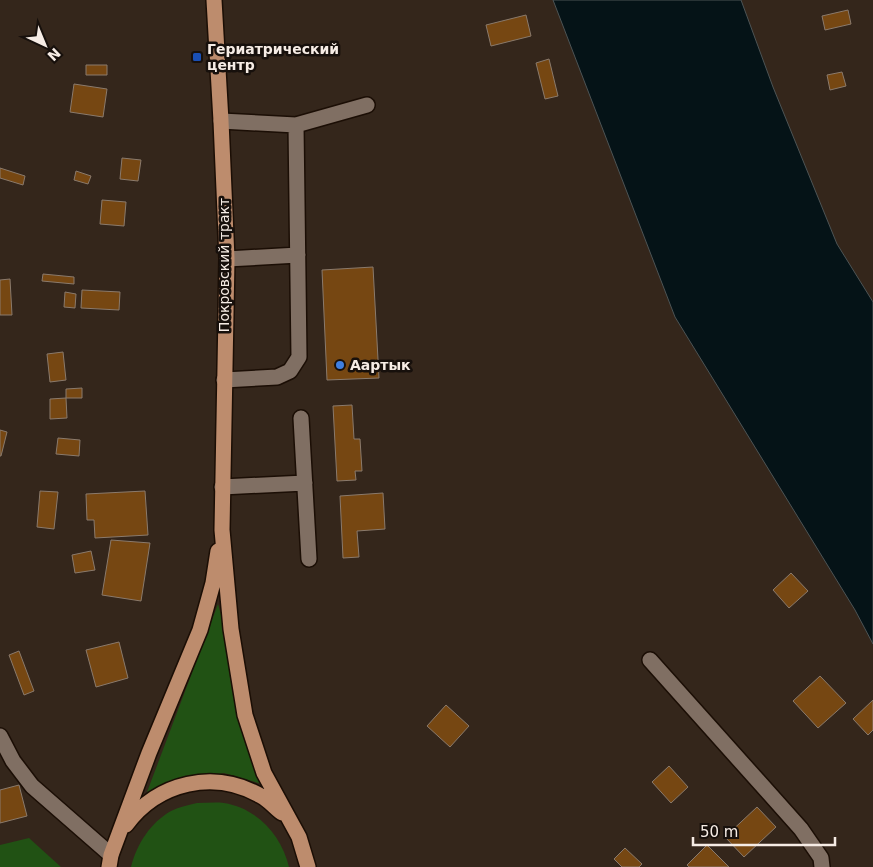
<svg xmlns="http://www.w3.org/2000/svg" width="873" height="867" font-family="'DejaVu Sans',sans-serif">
  <rect width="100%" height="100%" fill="#34261b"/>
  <path fill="#215214" d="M 218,604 L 269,786 L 224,773 L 147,792 Z
    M 197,803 C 206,803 216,802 224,803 C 257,808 282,836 289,867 L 131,867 C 137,844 150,823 171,811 C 179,807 189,805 197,803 Z
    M 29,838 L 61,867 L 0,867 L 0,845 Z"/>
  <path fill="#051317" stroke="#4d5455" d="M 553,0 L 741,0 L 773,87 L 837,244 L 873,302 L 873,644 L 855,610 L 675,317 Z"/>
  <path fill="#764712" stroke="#8a7a6c" d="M 848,10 L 851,24 L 825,30 L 822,16 Z
    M 526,15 L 531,36 L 491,46 L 486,25 Z
    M 549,59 L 558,96 L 545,99 L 536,63 Z
    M 86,65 L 107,65 L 107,75 L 86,75 Z
    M 842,72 L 846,86 L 830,90 L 827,75 Z
    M 74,84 L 107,89 L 103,117 L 70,112 Z
    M 122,158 L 141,160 L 138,181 L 120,179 Z
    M 0,168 L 25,176 L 23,185 L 0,178 Z
    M 76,171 L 91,176 L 88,184 L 74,180 Z
    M 102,200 L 126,202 L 124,226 L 100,224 Z
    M 373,267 L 379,378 L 327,380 L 322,270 Z
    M 43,274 L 74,277 L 74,284 L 42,281 Z
    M 10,279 L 12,315 L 0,315 L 0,280 Z
    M 82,290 L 120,292 L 119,310 L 81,308 Z
    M 65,292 L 76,294 L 75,308 L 64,307 Z
    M 63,352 L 66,380 L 50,382 L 47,354 Z
    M 82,388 L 82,398 L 66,398 L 66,389 Z
    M 66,398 L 67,418 L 50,419 L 50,399 Z
    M 352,405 L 354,439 L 360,439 L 362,471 L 355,471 L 356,480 L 337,481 L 333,406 Z
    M 0,430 L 7,432 L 1,456 L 0,456 Z
    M 58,438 L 80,440 L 79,456 L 56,454 Z
    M 40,491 L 58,492 L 54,529 L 37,527 Z
    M 145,491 L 148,535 L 95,538 L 94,520 L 87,520 L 86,494 Z
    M 383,493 L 385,529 L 357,531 L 359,557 L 343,558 L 340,496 Z
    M 111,540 L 150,543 L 141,601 L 102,595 Z
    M 91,551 L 95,570 L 75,573 L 72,555 Z
    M 791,573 L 808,591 L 789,608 L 773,590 Z
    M 119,642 L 128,678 L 96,687 L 86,650 Z
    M 19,651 L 34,691 L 24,695 L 9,655 Z
    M 820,676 L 846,703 L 818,728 L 793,701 Z
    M 873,700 L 873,730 L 868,735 L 853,719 Z
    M 446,705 L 469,726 L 450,747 L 427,726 Z
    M 669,766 L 688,787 L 671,803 L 652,782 Z
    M 19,785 L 27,816 L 0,823 L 0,790 Z
    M 757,807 L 776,827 L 744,857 L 725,837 Z
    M 707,845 L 729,867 L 689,867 L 687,865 Z
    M 625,848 L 642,864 L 639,867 L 622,867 L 614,859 Z"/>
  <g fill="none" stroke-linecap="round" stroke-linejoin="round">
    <defs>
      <path id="minor" d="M 221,121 L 296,125 L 367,105
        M 227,259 L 298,255
        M 224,380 L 277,377 L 290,371 L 299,357 L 296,125
        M 301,418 L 309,559
        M 222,487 L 305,483
        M 650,660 L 801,829 L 821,858 L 822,867
        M 0,736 L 13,761 L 32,786 L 111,855"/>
      <path id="major" d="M 214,0 L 221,121 L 227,259 L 222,530 L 231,629 L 245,715 L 264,773 L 299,837 L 308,867
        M 126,825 C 158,782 214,769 261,796 C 269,800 275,808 282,813
        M 109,867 L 111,855 L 149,753 L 200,630 L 213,583 L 218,551"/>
    </defs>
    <use href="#minor" stroke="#1b0e05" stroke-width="18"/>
    <use href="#major" stroke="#1b0e05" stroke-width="18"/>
    <use href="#minor" stroke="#806f63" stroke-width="15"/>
    <use href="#major" stroke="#bd8c6d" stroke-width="15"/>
  </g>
  <rect fill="#1a4fb4" stroke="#17100c" stroke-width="2" x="192" y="52" width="10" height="10" rx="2.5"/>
  <circle fill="#3f7fe0" stroke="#17100c" stroke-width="2" cx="340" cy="365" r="5"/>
  <g text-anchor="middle" stroke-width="5" stroke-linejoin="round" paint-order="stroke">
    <g font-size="14" font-weight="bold" fill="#f6ece5" stroke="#17100c" text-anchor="start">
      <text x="207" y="54">Гериатрический<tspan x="207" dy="16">центр</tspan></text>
      <text x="350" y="370">Аартык</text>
    </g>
    <g font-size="14" fill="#f6ece5" stroke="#17100c">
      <text transform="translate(224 265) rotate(-90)" y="5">Покровский тракт</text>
    </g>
  </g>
  <g transform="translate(45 45) rotate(136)" stroke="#17100c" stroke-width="4" paint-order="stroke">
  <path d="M0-4L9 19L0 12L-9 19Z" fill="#f6ece5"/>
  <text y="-8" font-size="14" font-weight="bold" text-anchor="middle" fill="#f6ece5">N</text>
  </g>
  <path d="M693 837v8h142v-8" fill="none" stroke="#f6ece5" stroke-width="2.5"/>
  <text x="700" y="837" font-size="15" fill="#f6ece5" stroke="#17100c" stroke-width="4" paint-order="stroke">50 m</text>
</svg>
